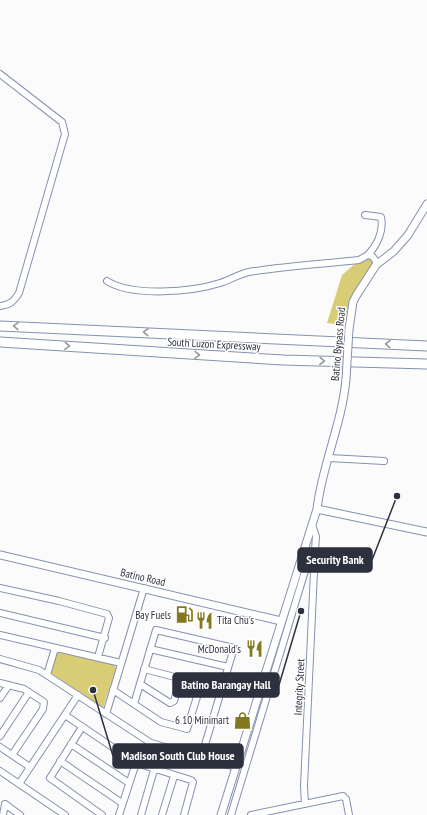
<svg xmlns="http://www.w3.org/2000/svg" width="427" height="815" font-family="'PT Sans Narrow',sans-serif">
  <rect width="100%" height="100%" fill="#fbfbfb"/>
  <path fill="#d8cd74" d="M 371,250 L 379,263 L 350,298 L 344,325 L 327,323 L 342,275 Z
    M 57,651 L 114,664 L 116,668 L 103,708 L 51,673 Z"/>
  <g fill="none" stroke-linecap="round" stroke-linejoin="round">
    <defs>
      <path id="minor" d="M 0,74 L 62,122 L 65,134 L 19,293 C 14,301 10,305 0,306
        M 365,215 L 381,217 C 384,231 377,245 368,255
        M 107,281 C 132,297 192,292 220,283 C 230,280 239,274 249,272 C 285,266 322,264 359,260 L 368,255 L 372,256 L 376,261 L 376,265
        M 329,458 L 384,461
        M 0,588 L 59,601 L 107,614 L 109,618 L 98,657
        M 0,613 L 105,638
        M 0,635 L 121,663
        M 150,649 L 228,667
        M 0,659 L 39,670 L 151,743 L 235,767
        M 144,669 L 221,689
        M 47,675 L 55,648
        M 0,683 L 24,689 L 44,702 L 43,709 L 12,755
        M 140,684 L 170,703 L 174,701 L 181,679
        M 113,690 L 161,722 L 187,729 L 201,684
        M 0,698 L 9,685
        M 134,704 L 156,630 L 234,648 L 201,758
        M 106,714 L 144,588
        M 65,715 L 136,763 L 191,780 L 193,782 L 184,815
        M 82,727 L 50,778 L 102,815
        M 0,736 L 29,692
        M 71,744 L 129,783
        M 0,747 L 30,767
        M 60,761 L 122,803
        M 0,771 L 65,815
        M 19,784 L 78,695
        M 305,804 L 304,786 L 315,550 L 316,536 L 312,525
        M 3,815 L 5,804 L 20,815
        M 119,815 L 136,763
        M 141,815 L 154,770
        M 162,815 L 174,776
        M 231,815 L 308,561 L 315,550
        M 251,815 L 343,796 L 346,799 L 349,815"/>
      <path id="major" d="M 349,329 L 353,302 L 356,296 L 376,265 L 394,251 L 408,235 L 427,204
        M 317,509 L 427,532
        M 0,555 L 281,621
        M 221,815 L 317,509 C 322,465 342,424 346,379"/>
      <path id="highway" d="M 0,326 L 427,346
        M 0,342 L 283,360 L 427,364"/>
    </defs>
    <use href="#minor" stroke="#8591b0" stroke-width="8"/>
    <use href="#major" stroke="#8591b0" stroke-width="9"/>
    <use href="#highway" stroke="#8591b0" stroke-width="11"/>
    <use href="#minor" stroke="#fff" stroke-width="6"/>
    <use href="#major" stroke="#fff" stroke-width="7"/>
    <use href="#highway" stroke="#fff" stroke-width="9"/>
    <defs>
      <path id="major-bridge" d="M 346,379 L 349,329"/>
    </defs>
    <use href="#major-bridge" stroke="#8591b0" stroke-width="9" stroke-linecap="butt"/>
    <use href="#major-bridge" stroke="#fff" stroke-width="7"/>
  </g>
  <defs><path id="oneway-chevron" d="M-2-3.5L2.5 0L-2 3.5" fill="none" stroke-width="1.6" stroke-linecap="round" stroke-linejoin="round"/></defs>
  <g stroke="#96989e">
    <use href="#oneway-chevron" transform="translate(16 326) rotate(-177)"/>
    <use href="#oneway-chevron" transform="translate(146 332) rotate(-177)"/>
    <use href="#oneway-chevron" transform="translate(388 344) rotate(-177)"/>
    <use href="#oneway-chevron" transform="translate(67 346) rotate(4)"/>
    <use href="#oneway-chevron" transform="translate(197 355) rotate(3)"/>
    <use href="#oneway-chevron" transform="translate(322 361) rotate(2)"/>
  </g>
  <defs>
    <symbol id="fuel-bare" viewBox="-9 -9 18 18"><path d="M-5.5-6h7V0h2V4h1.3V-2.5L3-4.5l.8-.8L6-3V5H2.5V1h-1V6h-7ZM-4.2-4.7v3.2H.2V-4.7Z" fill="#83781d" stroke="#fff" stroke-width="2.5" paint-order="stroke"/></symbol>
    <symbol id="restaurant-bare" viewBox="-9 -9 18 18"><path d="M-5-6h1v4h1v-4h1v4h1v-4h1v5L-1.5 .5V6h-2V.5L-5-1ZM5-6V6H3V1.5H1.5Q1.5-4 5-6Z" fill="#83781d" stroke="#fff" stroke-width="2.5" paint-order="stroke"/></symbol>
    <symbol id="shop-bare" viewBox="-9 -9 18 18"><path d="M-5-2.5h2.3a2.7 3.5 0 0 1 5.4 0H5L5.5 6h-11ZM-1.5-2.5h3a1.5 2.3 0 0 0-3 0Z" fill="#83781d" stroke="#fff" stroke-width="2.5" paint-order="stroke"/></symbol>
  </defs>
  <g fill-rule="evenodd">
    <use href="#fuel-bare" x="172" y="602" width="25" height="25"/>
    <use href="#restaurant-bare" x="192" y="608" width="25" height="25"/>
    <use href="#restaurant-bare" x="242" y="636" width="25" height="25"/>
    <use href="#shop-bare" x="230" y="708" width="25" height="25"/>
  </g>
  <g text-anchor="middle" stroke-width="3" stroke-linejoin="round" paint-order="stroke">
    <g font-size="11" fill="#2d313e" stroke="#fff">
      <text transform="translate(214 344) rotate(3)" y="4">South Luzon Expressway</text>
      <text transform="translate(338 344) rotate(-85)" y="4">Batino Bypass Road</text>
      <text transform="translate(143 577) rotate(13)" y="4">Batino Road</text>
      <text transform="translate(299 687) rotate(-87)" y="4">Integrity Street</text>
    </g>
    <g font-size="11" fill="#2d313e" stroke="#fff" text-anchor="end">
      <text x="171" y="619">Bay Fuels</text>
      <text x="217" y="624" text-anchor="start">Tita Chu's</text>
      <text x="241" y="653">McDonald's</text>
      <text x="229" y="724">6 10 Minimart</text>
    </g>
  </g>
  <path fill="none" stroke="#2d313e" stroke-width="1.5" d="M397 496L372 560M301 611L279 685M93 690L113 756"/>
  <g fill="#2d313e" stroke="#fff" stroke-width="1.5">
    <circle cx="397" cy="496" r="4"/>
    <circle cx="301" cy="611" r="4"/>
    <circle cx="93" cy="690" r="4"/>
  </g>
  <g fill="#2d313e" stroke="#2d313e" stroke-width="1.5">
    <rect x="298" y="548" width="74" height="24" rx="4"/>
    <rect x="173" y="673" width="106" height="24" rx="4"/>
    <rect x="113" y="744" width="130" height="24" rx="4"/>
  </g>
  <g font-size="12" text-anchor="middle" font-weight="bold" fill="#fff">
    <text x="335" y="564">Security Bank</text>
    <text x="226" y="689">Batino Barangay Hall</text>
    <text x="178" y="760">Madison South Club House</text>
  </g>
</svg>
